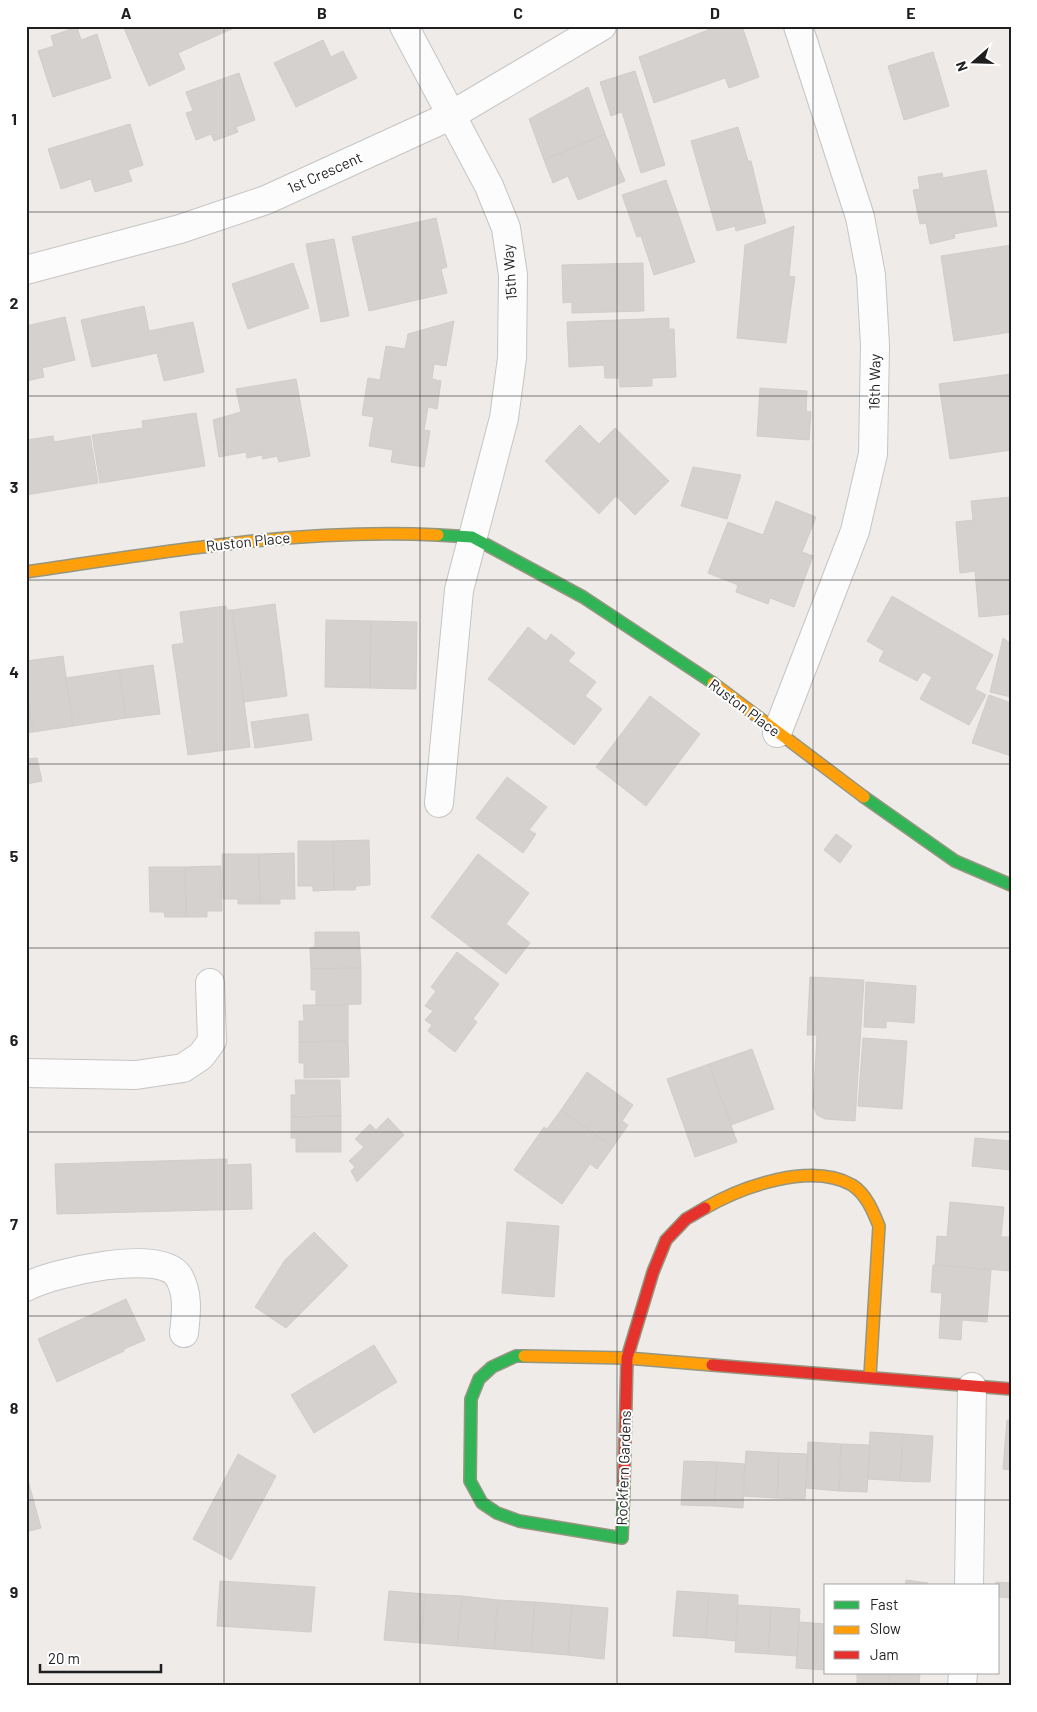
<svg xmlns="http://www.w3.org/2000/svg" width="1037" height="1712" font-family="Barlow,sans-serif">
  <rect width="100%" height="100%" fill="#eeebe8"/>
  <path fill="#d4d1cf" stroke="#d1cdca" d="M 123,26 L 236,26 L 236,27 L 178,53 L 185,69 L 149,86 Z
    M 707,26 L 742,26 L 759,77 L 729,88 L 725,78 L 654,103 L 639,57 L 708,30 Z
    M 77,27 L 81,40 L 97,34 L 111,78 L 53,97 L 38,51 L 54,46 L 51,36 Z
    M 323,40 L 331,57 L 343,51 L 357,78 L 296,107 L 274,63 Z
    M 933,52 L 949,106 L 904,120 L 888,66 Z
    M 635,71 L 665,165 L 641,173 L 622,112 L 611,116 L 600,82 Z
    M 239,73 L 255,120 L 236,127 L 238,132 L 214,141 L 211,134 L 196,140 L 186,113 L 193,111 L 186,92 Z
    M 588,87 L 605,134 L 544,160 L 529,119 Z
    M 130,124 L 143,165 L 128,170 L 132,181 L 95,192 L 91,179 L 61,189 L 48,149 Z
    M 738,127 L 748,161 L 751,161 L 766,223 L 736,231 L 735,226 L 717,231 L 691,141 Z
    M 605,134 L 625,181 L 578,200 L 568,176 L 553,183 L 544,160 Z
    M 986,170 L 997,226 L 954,234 L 955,238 L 930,244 L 926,223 L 920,224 L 913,190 L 920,189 L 918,177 L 942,173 L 943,178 Z
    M 666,180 L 695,262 L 654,275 L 641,236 L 637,237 L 622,195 Z
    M 436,218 L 447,267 L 441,269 L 447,293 L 369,311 L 352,237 Z
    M 794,226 L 789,276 L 795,277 L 786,343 L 737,338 L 745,245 Z
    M 334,239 L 349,316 L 321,322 L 306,244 Z
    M 1011,245 L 1011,332 L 954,341 L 941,256 Z
    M 293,263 L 309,308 L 248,329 L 232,284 Z
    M 643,263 L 644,311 L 572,313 L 572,302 L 563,303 L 562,265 Z
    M 144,306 L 149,331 L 193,322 L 204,372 L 164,381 L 157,353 L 92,367 L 81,320 Z
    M 65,317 L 75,360 L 42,368 L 44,377 L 26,381 L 26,326 Z
    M 669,318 L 669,329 L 674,329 L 676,377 L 652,378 L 652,386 L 620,387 L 619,378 L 605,378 L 604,365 L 569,367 L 567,322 Z
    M 454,321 L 446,366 L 434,364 L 432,379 L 441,381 L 437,409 L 428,407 L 424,430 L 430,431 L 424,467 L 391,462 L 393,450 L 369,446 L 374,417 L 362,415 L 368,378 L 380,380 L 386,346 L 405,349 L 408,334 Z
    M 1011,374 L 1011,450 L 950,459 L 939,384 Z
    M 296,379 L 310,456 L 279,462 L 277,456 L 263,459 L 262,455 L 247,458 L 246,452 L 219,457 L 213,420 L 241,412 L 236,389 Z
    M 760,388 L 807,391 L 806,411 L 811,412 L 809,440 L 757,436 Z
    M 196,413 L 205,466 L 100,483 L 92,435 L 143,428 L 142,421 Z
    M 580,425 L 599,444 L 615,428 L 669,481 L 635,515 L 616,496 L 599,514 L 545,461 Z
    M 53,436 L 54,442 L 90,436 L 98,483 L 26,495 L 26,440 Z
    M 693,467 L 741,475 L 727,519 L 681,506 Z
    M 1011,497 L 1011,614 L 979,617 L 975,571 L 960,573 L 956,522 L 973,520 L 971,501 Z
    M 776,501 L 816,517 L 802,552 L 813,556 L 794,607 L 770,598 L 768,604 L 736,592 L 738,585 L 708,573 L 728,522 L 763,535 Z
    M 892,596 L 993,655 L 975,689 L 986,695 L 969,725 L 920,699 L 932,677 L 923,672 L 917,681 L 879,661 L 884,651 L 867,641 Z
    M 275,604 L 287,696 L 244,702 L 232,610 Z
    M 226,606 L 227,610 L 232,610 L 250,747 L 188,755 L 172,645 L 184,643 L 180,612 Z
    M 326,620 L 371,621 L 370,688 L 325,687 Z
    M 371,621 L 417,622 L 416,689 L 370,688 Z
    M 528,627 L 546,641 L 551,634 L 575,653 L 568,661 L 596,682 L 585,696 L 602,709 L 574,745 L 488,679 Z
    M 1003,638 L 1011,644 L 1011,697 L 990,692 Z
    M 63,656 L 73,726 L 33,732 L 26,690 L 26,661 Z
    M 153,665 L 160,714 L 126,718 L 119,670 Z
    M 119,670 L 126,718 L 73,726 L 66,678 Z
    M 26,690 L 33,732 L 26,733 Z
    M 989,695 L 1011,703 L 1011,756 L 972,743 Z
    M 650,696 L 700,734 L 646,806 L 596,767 Z
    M 308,714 L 312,740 L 255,748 L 251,722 Z
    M 37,758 L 42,781 L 26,784 L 26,759 Z
    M 507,777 L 547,807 L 529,830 L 536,834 L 523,853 L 476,818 Z
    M 836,834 L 852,846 L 840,863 L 824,850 Z
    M 369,840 L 370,885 L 356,886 L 355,890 L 334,890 L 333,841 Z
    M 298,841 L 333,841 L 334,890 L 313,891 L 313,886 L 298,886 Z
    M 294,853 L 295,899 L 280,899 L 280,904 L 260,904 L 259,854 Z
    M 222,854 L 259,854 L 260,904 L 238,904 L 238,899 L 223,899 Z
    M 478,854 L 529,893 L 506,924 L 530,943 L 506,974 L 431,917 Z
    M 221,866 L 222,911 L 207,911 L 207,917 L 186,917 L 185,867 Z
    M 149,867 L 185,867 L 186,917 L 165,917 L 164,912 L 150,912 Z
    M 315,932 L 359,932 L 361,968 L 311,969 L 310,948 L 315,947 Z
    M 457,952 L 499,984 L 473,1019 L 477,1022 L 455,1052 L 428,1031 L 432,1025 L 425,1020 L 433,1011 L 425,1006 L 436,991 L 431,987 Z
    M 361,968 L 361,1004 L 316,1005 L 316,990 L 311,990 L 311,969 Z
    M 810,977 L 864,980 L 855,1121 L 825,1119 L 817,1115 L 813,1106 L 817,1035 L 807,1035 Z
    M 866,982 L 916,986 L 914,1023 L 886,1021 L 886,1028 L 864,1027 Z
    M 303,1005 L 348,1005 L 348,1041 L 299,1042 L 299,1021 L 304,1021 Z
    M 863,1038 L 907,1041 L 902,1109 L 858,1106 Z
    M 348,1041 L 349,1077 L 304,1078 L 304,1063 L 299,1063 L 299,1042 Z
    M 752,1049 L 774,1109 L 731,1125 L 709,1064 Z
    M 709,1064 L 737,1142 L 695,1157 L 667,1079 Z
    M 587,1072 L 633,1105 L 622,1121 L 628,1125 L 613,1147 L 561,1110 Z
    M 295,1080 L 340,1080 L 341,1116 L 291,1117 L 291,1095 L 296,1095 Z
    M 561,1110 L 613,1147 L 597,1169 L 590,1164 L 562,1204 L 514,1170 L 544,1127 L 547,1129 Z
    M 341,1116 L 341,1152 L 296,1152 L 296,1138 L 291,1138 L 291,1117 Z
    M 388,1118 L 404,1135 L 357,1182 L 351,1171 L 355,1167 L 349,1161 L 364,1147 L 355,1139 L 370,1124 L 376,1130 Z
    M 975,1138 L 1011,1141 L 1011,1170 L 972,1166 Z
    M 227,1159 L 227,1165 L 251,1164 L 252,1209 L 57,1214 L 55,1164 Z
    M 950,1202 L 1004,1207 L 1001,1237 L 1011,1237 L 1011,1271 L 935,1265 L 937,1236 L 947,1237 Z
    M 507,1222 L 559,1226 L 554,1297 L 502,1293 Z
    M 314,1232 L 348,1266 L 286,1328 L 255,1307 L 285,1260 Z
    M 933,1265 L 991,1270 L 987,1322 L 962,1320 L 961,1340 L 939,1338 L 942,1293 L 931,1292 Z
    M 126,1299 L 145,1340 L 124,1349 L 124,1351 L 57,1382 L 38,1339 Z
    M 374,1345 L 397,1382 L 314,1433 L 291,1395 Z
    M 1007,1420 L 1011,1420 L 1011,1470 L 1003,1469 Z
    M 870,1432 L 903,1434 L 900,1481 L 868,1479 Z
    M 903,1434 L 933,1436 L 930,1482 L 900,1481 Z
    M 808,1442 L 841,1444 L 839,1491 L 806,1488 Z
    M 841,1444 L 870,1445 L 867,1492 L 839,1491 Z
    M 746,1451 L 779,1453 L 777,1498 L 743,1496 Z
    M 779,1453 L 808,1454 L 805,1499 L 777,1498 Z
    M 238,1454 L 276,1476 L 231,1560 L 193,1539 Z
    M 684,1461 L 717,1462 L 714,1506 L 681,1505 Z
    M 717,1462 L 745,1464 L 743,1508 L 714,1506 Z
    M 26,1480 L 28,1480 L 41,1528 L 26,1532 Z
    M 906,1580 L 928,1583 L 928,1586 L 905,1586 Z
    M 220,1581 L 315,1587 L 311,1632 L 217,1626 Z
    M 996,1582 L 1011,1583 L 1011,1598 L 998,1597 Z
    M 389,1591 L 425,1594 L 421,1643 L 384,1640 Z
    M 677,1591 L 709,1593 L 706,1638 L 673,1636 Z
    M 709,1593 L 738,1595 L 736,1641 L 706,1638 Z
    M 425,1594 L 462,1596 L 457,1646 L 421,1643 Z
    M 462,1596 L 498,1600 L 494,1649 L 457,1646 Z
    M 498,1600 L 535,1602 L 531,1652 L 494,1649 Z
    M 535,1602 L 572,1605 L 568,1655 L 531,1652 Z
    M 572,1605 L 608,1608 L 604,1659 L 568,1655 Z
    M 738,1605 L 771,1607 L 768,1654 L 735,1652 Z
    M 771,1607 L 800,1609 L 797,1656 L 768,1654 Z
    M 799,1622 L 826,1624 L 826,1670 L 796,1668 Z
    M 857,1673 L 889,1673 L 888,1686 L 857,1685 Z
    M 889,1673 L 920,1673 L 919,1686 L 888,1686 Z"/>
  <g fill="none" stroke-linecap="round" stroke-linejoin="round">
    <defs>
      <path id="street" d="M 404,26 L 489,186 L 506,228 L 513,275 L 512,358 L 504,418 L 459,590 L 439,803
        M 26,270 L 180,229 L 266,200 L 450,116 L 602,26
        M 777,733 L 855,531 L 873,454 L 875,345 L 871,275 L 860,217 L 798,26
        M 26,1073 L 136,1075 L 183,1068 L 201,1056 L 212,1041 L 210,983
        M 26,1287 C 51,1273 162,1247 179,1277 C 189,1295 186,1314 184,1333
        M 969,1586 L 972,1387
        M 962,1686 L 963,1673"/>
      <path id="fast" d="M 438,535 L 472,537 L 583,597 L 713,683
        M 864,797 L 955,861 L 1011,885
        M 524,1356 L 516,1356 L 492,1367 L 479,1379 L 471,1399 L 470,1481 L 482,1503 L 497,1513 L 519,1521 L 622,1538 L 624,1483"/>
      <path id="slow" d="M 26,572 C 163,552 299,528 438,535
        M 713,683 L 864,797
        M 705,1208 C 743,1186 811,1162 852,1185 C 866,1194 873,1211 879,1226 L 870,1376
        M 524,1356 L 627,1358 L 712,1365"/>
      <path id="jam" d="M 712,1365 L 1011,1389
        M 624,1483 L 627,1358 L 653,1272 L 666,1240 L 686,1219 L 705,1208"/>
    </defs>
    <use href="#street" stroke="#c6c5c4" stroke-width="30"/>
    <use href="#fast" stroke="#959680" stroke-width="14"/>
    <use href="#slow" stroke="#959680" stroke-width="14"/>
    <use href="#jam" stroke="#959680" stroke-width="14"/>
    <use href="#street" stroke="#fcfcfc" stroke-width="28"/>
    <use href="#fast" stroke="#30b455" stroke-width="11"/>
    <use href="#slow" stroke="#ff9f0a" stroke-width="11"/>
    <use href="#jam" stroke="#e5322d" stroke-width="11"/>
  </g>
  <path fill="none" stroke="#1f1f1f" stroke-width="1" stroke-opacity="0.55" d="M 224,26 L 224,1686M 420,26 L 420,1686M 617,26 L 617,1686M 813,26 L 813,1686M 26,212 L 1011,212M 26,396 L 1011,396M 26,580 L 1011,580M 26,764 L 1011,764M 26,948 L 1011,948M 26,1132 L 1011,1132M 26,1316 L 1011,1316M 26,1500 L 1011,1500"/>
  <g text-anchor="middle" stroke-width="4" stroke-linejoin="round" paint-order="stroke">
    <g font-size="15" fill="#1f1f1f" stroke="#fff">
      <text transform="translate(325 173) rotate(-24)" y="5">1st Crescent</text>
      <text transform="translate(510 272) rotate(-94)" y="5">15th Way</text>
      <text transform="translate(875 382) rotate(-89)" y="5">16th Way</text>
      <text transform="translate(248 542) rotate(-6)" y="5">Ruston Place</text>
      <text transform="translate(744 708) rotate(37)" y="5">Ruston Place</text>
      <text transform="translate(624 1468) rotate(-88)" y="5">Rockfern Gardens</text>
    </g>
  </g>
  <rect width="1037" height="1712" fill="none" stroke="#ffffff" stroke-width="55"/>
  <rect x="824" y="1584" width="175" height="90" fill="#ffffff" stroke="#a5a5a5"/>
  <rect x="834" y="1601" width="25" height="8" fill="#30b455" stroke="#a5a5a5"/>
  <text x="870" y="1610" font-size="15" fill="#1f1f1f">Fast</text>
  <rect x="834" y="1626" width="25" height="8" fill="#ff9f0a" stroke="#a5a5a5"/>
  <text x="870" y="1634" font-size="15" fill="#1f1f1f">Slow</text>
  <rect x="834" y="1651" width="25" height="8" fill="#e5322d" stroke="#a5a5a5"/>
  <text x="870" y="1660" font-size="15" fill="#1f1f1f">Jam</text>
  <g transform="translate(974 62) rotate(250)" stroke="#ffffff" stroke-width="4" paint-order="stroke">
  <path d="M0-4L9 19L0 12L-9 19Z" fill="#1f1f1f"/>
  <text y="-8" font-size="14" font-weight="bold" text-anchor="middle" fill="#1f1f1f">N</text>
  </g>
  <path d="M40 1664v8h121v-8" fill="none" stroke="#1f1f1f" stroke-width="2.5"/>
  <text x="48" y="1664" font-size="15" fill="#1f1f1f" stroke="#ffffff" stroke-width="4" paint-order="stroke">20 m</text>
  <rect x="28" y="28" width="982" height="1656" fill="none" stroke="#1f1f1f" stroke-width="2"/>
  <g font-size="16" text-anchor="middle" font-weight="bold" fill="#1f1f1f">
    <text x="126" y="19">A</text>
    <text x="322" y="19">B</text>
    <text x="518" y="19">C</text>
    <text x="715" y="19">D</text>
    <text x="911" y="19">E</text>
    <text x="14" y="125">1</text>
    <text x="14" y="309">2</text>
    <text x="14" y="493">3</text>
    <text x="14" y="678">4</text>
    <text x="14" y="862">5</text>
    <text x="14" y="1046">6</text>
    <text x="14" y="1230">7</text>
    <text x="14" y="1414">8</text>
    <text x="14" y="1598">9</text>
  </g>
</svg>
